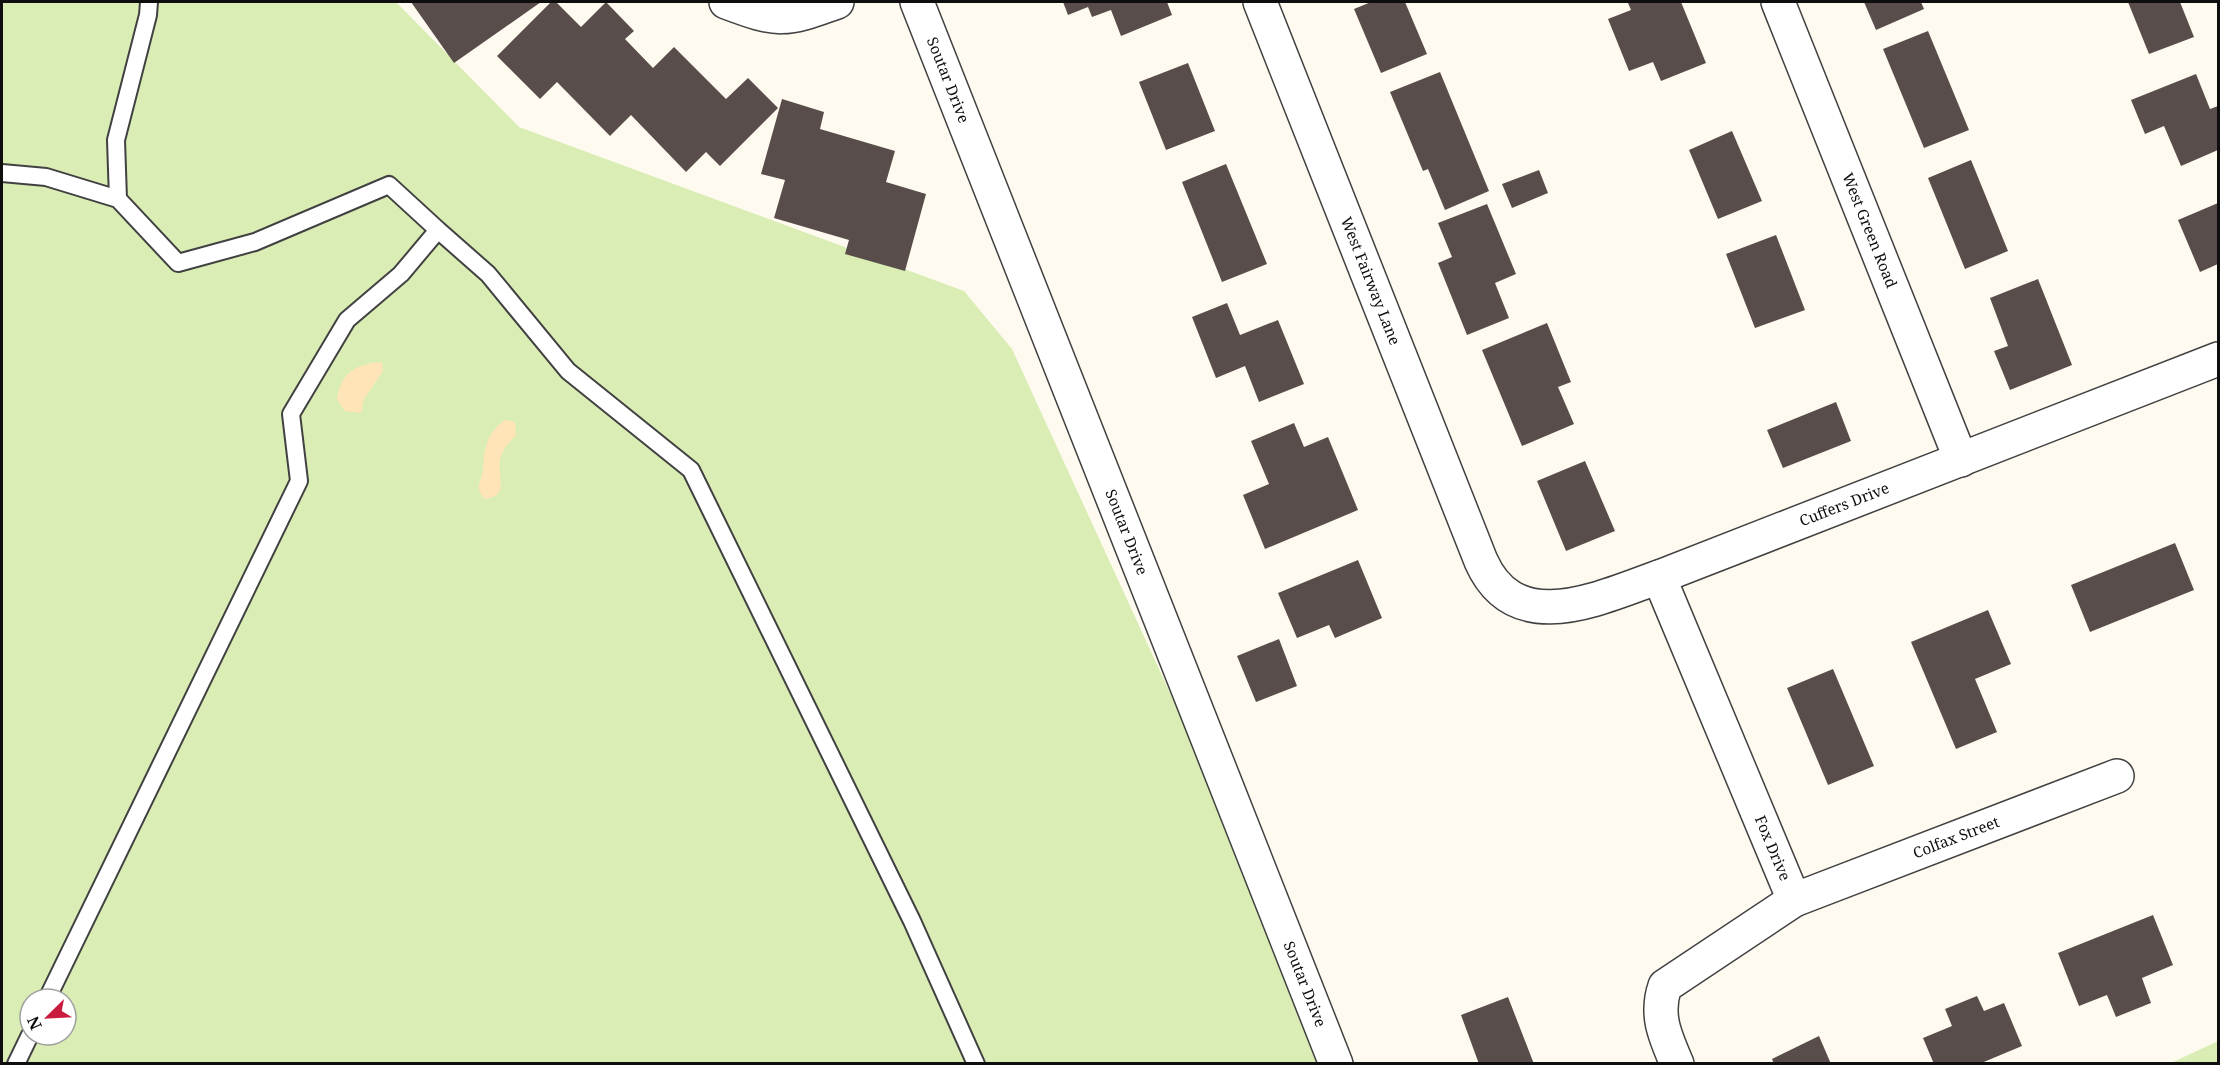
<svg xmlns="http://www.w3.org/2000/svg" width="2220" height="1065" font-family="'Noto Serif',serif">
  <rect width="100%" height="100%" fill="#fffaef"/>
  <path fill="#daedb5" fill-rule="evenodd" d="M 2,2 L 396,2 L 519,127 L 964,291 L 1012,349 L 1340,1063 L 2,1064 ZM 30,999 L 66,999 L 66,1035 L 30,1035 Z
    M 2218,1041 L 2218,1063 L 2171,1063 Z"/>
  <path fill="#ffe4b7" d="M 382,362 L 383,371 L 364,399 L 361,413 L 345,411 L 337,399 C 341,372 356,364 382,362 Z
    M 505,420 L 515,422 L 516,435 C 510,442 502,449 500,460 C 497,475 510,497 485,499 C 473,487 482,482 483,469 C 484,449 487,432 505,420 Z"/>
  <path fill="#584d4a" d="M 411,2 L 541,2 L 454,63 Z
    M 551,2 L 556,2 L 581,27 L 606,2 L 634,31 L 625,39 L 653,68 L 674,47 L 726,99 L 748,78 L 778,108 L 720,166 L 706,152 L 686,172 L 631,115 L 610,136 L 557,82 L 540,99 L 497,56 Z
    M 1063,2 L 1167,2 L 1172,15 L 1121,36 L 1111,10 L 1092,17 L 1088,7 L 1068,15 Z
    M 1371,2 L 1405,2 L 1427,54 L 1381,73 L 1354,9 Z
    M 1631,2 L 1681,2 L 1706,63 L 1661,81 L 1653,62 L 1629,71 L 1608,19 L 1631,10 L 1628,3 Z
    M 1864,2 L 1921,2 L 1924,9 L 1876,30 Z
    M 2128,2 L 2180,2 L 2194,37 L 2149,54 Z
    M 1928,31 L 1969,130 L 1924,148 L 1883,49 Z
    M 1188,63 L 1215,131 L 1166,150 L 1139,82 Z
    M 1440,72 L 1489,191 L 1445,210 L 1428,169 L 1423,171 L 1390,92 Z
    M 2196,74 L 2210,109 L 2218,106 L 2218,150 L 2181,166 L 2164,126 L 2145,134 L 2131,100 Z
    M 782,99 L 824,112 L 820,129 L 895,151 L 886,182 L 926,194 L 905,271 L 845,254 L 849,240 L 774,218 L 785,180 L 761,174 Z
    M 1732,131 L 1762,201 L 1718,219 L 1689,150 Z
    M 1971,160 L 2008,251 L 1965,269 L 1928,178 Z
    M 1226,164 L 1267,264 L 1222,282 L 1182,182 Z
    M 1539,170 L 1548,193 L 1512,208 L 1502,184 Z
    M 2218,203 L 2218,264 L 2200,272 L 2178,220 Z
    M 1487,204 L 1516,274 L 1495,283 L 1509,318 L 1467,335 L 1438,263 L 1452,257 L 1438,223 Z
    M 1776,235 L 1805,310 L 1755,328 L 1726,254 Z
    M 2038,279 L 2072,365 L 2010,390 L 1994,351 L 2008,346 L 1990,298 Z
    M 1227,303 L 1240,335 L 1278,320 L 1304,384 L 1259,402 L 1245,366 L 1216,378 L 1192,317 Z
    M 1547,323 L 1571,382 L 1558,387 L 1574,424 L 1522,446 L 1482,350 Z
    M 1836,402 L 1851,441 L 1783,468 L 1767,430 Z
    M 1294,423 L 1304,447 L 1328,437 L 1358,510 L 1265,549 L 1243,495 L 1269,484 L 1251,441 Z
    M 1585,461 L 1615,531 L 1566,551 L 1537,481 Z
    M 2175,543 L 2194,590 L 2090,632 L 2071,585 Z
    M 1358,560 L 1382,618 L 1335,638 L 1329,625 L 1297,638 L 1278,593 Z
    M 1988,610 L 2011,664 L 1975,679 L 1997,732 L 1956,749 L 1911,642 Z
    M 1279,639 L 1297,686 L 1256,702 L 1237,656 Z
    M 1833,669 L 1874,766 L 1828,785 L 1787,688 Z
    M 2153,915 L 2173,965 L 2142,978 L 2151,1003 L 2116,1017 L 2107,995 L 2079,1006 L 2058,953 Z
    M 1977,996 L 1984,1011 L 2004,1003 L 2022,1046 L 1979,1064 L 1934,1064 L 1923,1038 L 1952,1026 L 1945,1009 Z
    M 1508,997 L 1534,1064 L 1479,1064 L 1461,1015 Z
    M 1819,1036 L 1831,1064 L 1774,1064 L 1772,1059 Z"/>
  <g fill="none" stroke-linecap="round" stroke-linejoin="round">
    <defs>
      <path id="lane" d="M 2,173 L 46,177 L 118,199 L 178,263 L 255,242 L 389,185 L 438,230
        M 118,199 L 116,140 L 148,15 L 149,2
        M 47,999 L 299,481 L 291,414 L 347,320 L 401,274 L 438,230 L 488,274 L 568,371 L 691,470 L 912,921 L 976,1064
        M 16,1064 L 30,1035"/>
      <g id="street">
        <path d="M 726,2 C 779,22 784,21 837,2"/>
        <path id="s1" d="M 917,2 L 1336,1064"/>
        <path id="s2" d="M 1260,2 L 1481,561 C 1516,640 1601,597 1659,577 L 2218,359"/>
        <path id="s3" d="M 1778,2 L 1961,460"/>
        <path id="s4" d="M 1659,577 L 1794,900"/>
        <path id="s5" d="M 1677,1064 C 1665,1036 1655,1015 1665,986 L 1794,900 L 2117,776"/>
      </g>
    </defs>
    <use href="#lane" stroke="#414141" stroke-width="20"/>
    <use href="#street" stroke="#414141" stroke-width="36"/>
    <use href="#lane" stroke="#fff" stroke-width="16"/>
    <use href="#street" stroke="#fff" stroke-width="33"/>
  </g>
  <g text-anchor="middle" stroke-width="6" stroke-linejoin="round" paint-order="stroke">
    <g font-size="15" fill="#0e0e0e" stroke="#fff">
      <text dy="5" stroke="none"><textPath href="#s1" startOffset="84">Soutar Drive</textPath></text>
      <text dy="5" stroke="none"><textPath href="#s3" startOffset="246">West Green Road</textPath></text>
      <text dy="5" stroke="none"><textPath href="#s2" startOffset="300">West Fairway Lane</textPath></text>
      <text dy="5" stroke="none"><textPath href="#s2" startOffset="1002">Cuffers Drive</textPath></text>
      <text dy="5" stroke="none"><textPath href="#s1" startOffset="570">Soutar Drive</textPath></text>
      <text dy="5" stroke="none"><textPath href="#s5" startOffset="410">Colfax Street</textPath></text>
      <text dy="5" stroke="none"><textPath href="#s4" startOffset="294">Fox Drive</textPath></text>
      <text dy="5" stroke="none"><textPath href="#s1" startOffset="1056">Soutar Drive</textPath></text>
    </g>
  </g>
  <rect width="2220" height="1065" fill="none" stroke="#0e0e0e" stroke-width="6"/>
  <g transform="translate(48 1017) rotate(246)"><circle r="28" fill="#ffffff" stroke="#9f9f9f" stroke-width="1.5"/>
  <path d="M0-4.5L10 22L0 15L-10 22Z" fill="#c91b3d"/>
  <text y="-9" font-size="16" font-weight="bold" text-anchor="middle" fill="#0e0e0e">N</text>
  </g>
</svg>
